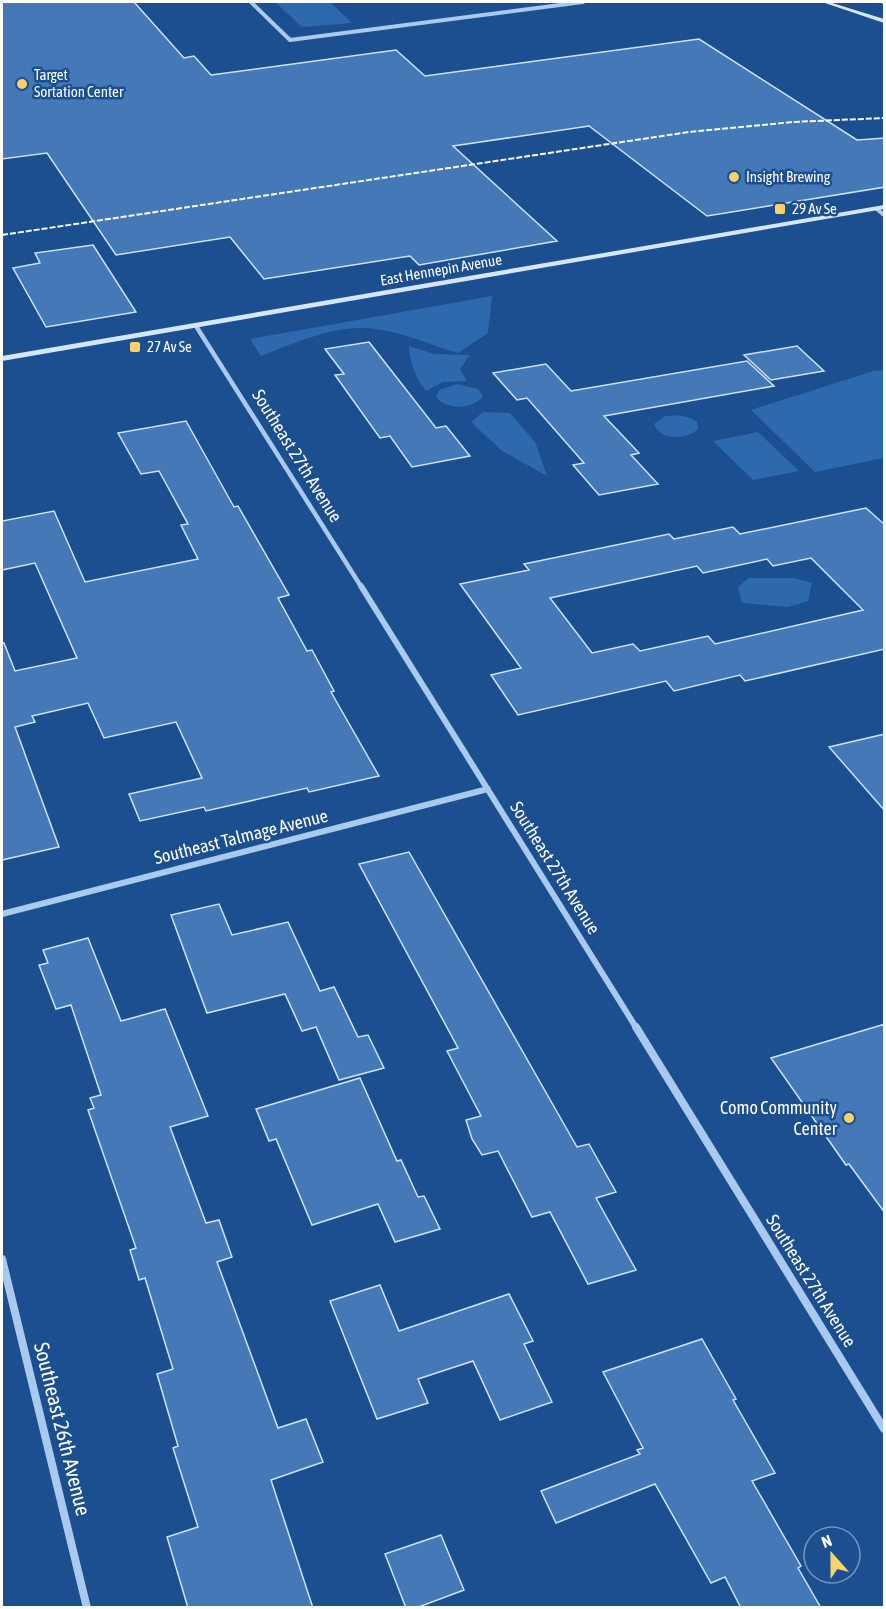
<svg xmlns="http://www.w3.org/2000/svg" width="886" height="1609" font-family="'Asap Condensed',sans-serif">
  <rect width="100%" height="100%" fill="#1b4f8f"/>
  <path fill="#2e69ad" d="M 275,2 L 330,2 L 352,23 L 302,27 Z
    M 492,296 L 488,333 L 458,353 C 428,344 396,329 364,328 C 328,327 293,344 261,356 L 250,339 Z
    M 409,346 L 434,354 L 470,355 L 460,369 L 467,381 L 443,382 L 426,391 C 415,377 410,364 409,346 Z
    M 884,370 L 884,458 L 815,472 L 751,410 L 873,371 Z
    M 457,384 L 478,389 L 483,396 C 473,410 446,410 436,397 L 439,390 Z
    M 483,412 L 510,413 L 535,442 L 547,476 L 502,451 L 471,422 Z
    M 665,416 C 676,415 687,415 697,422 L 698,429 C 687,440 660,441 654,424 Z
    M 758,432 L 799,471 L 753,480 L 713,441 Z
    M 749,578 L 795,578 L 812,583 L 808,601 L 788,607 L 742,603 L 738,587 Z"/>
  <path fill="#4478b7" stroke="#cfe3fa" stroke-width="1.5" fill-rule="evenodd" d="M 2,2 L 134,2 L 184,58 L 194,56 L 211,75 L 396,50 L 425,76 L 699,39 L 857,140 L 885,138 L 885,187 L 707,216 L 589,126 L 453,146 L 557,241 L 419,265 L 410,256 L 264,279 L 230,237 L 116,255 L 47,153 L 2,159 Z
    M 93,245 L 136,312 L 46,327 L 13,268 L 40,263 L 35,253 Z
    M 369,342 L 436,428 L 446,426 L 470,456 L 412,467 L 390,436 L 380,438 L 335,375 L 344,374 L 325,349 Z
    M 797,346 L 824,371 L 771,380 L 744,355 Z
    M 747,361 L 774,386 L 604,416 L 639,453 L 631,455 L 658,484 L 599,495 L 573,465 L 584,463 L 527,398 L 517,400 L 493,373 L 546,364 L 571,391 Z
    M 186,421 L 234,507 L 238,506 L 289,595 L 278,598 L 307,651 L 312,650 L 334,691 L 331,692 L 379,776 L 309,792 L 307,788 L 206,811 L 204,807 L 140,821 L 129,794 L 202,778 L 176,722 L 104,738 L 88,703 L 32,716 L 35,722 L 15,727 L 59,847 L 2,860 L 2,643 L 4,643 L 15,671 L 77,658 L 35,563 L 2,570 L 2,521 L 54,511 L 85,582 L 198,559 L 181,525 L 188,524 L 159,471 L 141,474 L 118,433 Z
    M 866,508 L 885,525 L 885,649 L 745,681 L 740,675 L 674,691 L 666,681 L 518,715 L 491,675 L 521,668 L 460,584 L 529,570 L 524,564 L 669,534 L 674,539 L 733,527 L 740,534 ZM 811,558 L 863,610 L 715,644 L 708,636 L 640,651 L 633,644 L 592,653 L 550,598 L 697,566 L 703,573 L 767,559 L 773,566 Z
    M 885,734 L 885,811 L 829,747 Z
    M 409,852 L 577,1147 L 589,1144 L 616,1192 L 596,1198 L 636,1270 L 588,1284 L 550,1212 L 532,1217 L 498,1151 L 482,1155 L 472,1139 L 466,1120 L 481,1116 L 447,1051 L 458,1048 L 359,864 Z
    M 219,904 L 232,935 L 288,922 L 320,991 L 334,987 L 358,1037 L 368,1035 L 384,1068 L 339,1080 L 316,1027 L 302,1031 L 285,994 L 207,1013 L 171,915 Z
    M 88,938 L 121,1021 L 165,1009 L 208,1116 L 170,1127 L 206,1223 L 219,1220 L 232,1257 L 217,1262 L 278,1428 L 306,1419 L 323,1462 L 271,1480 L 313,1608 L 188,1608 L 167,1537 L 198,1527 L 173,1448 L 178,1446 L 157,1374 L 173,1369 L 145,1278 L 139,1280 L 130,1250 L 136,1248 L 88,1110 L 94,1108 L 90,1098 L 101,1095 L 71,1005 L 56,1009 L 39,965 L 48,963 L 43,950 Z
    M 885,1024 L 885,1213 L 849,1164 L 846,1165 L 771,1058 Z
    M 360,1078 L 397,1161 L 401,1160 L 418,1197 L 424,1196 L 440,1229 L 395,1242 L 378,1204 L 312,1225 L 276,1139 L 269,1141 L 256,1109 Z
    M 380,1285 L 399,1331 L 509,1294 L 533,1341 L 524,1344 L 552,1402 L 500,1420 L 473,1361 L 418,1379 L 428,1403 L 377,1419 L 330,1301 Z
    M 702,1339 L 736,1399 L 733,1400 L 775,1473 L 752,1481 L 801,1566 L 798,1568 L 821,1608 L 741,1608 L 725,1577 L 711,1583 L 655,1484 L 556,1523 L 541,1491 L 640,1454 L 637,1450 L 643,1448 L 603,1372 Z
    M 441,1535 L 464,1590 L 416,1608 L 406,1608 L 385,1554 Z"/>
  <g fill="none" stroke-linecap="round" stroke-linejoin="round">
    <path stroke="#a9c9ee" stroke-width="4" d="M 251,2 L 290,40 L 583,2
      M 877,209 L 884,215"/>
    <path stroke="#a9c9ee" stroke-width="4.5" d="M 196,326 L 362,588"/>
    <path stroke="#a9c9ee" stroke-width="6" d="M 361,586 L 637,1029
      M 2,914 L 488,789"/>
    <path stroke="#a9c9ee" stroke-width="8" d="M 636,1027 L 884,1429
      M 2,1259 L 87,1608"/>
    <path fill="#d6e6fa" fill-rule="evenodd" d="M 822,2 L 829,2 L 884,19 L 884,23 Z
      M 880,2 L 884,2 L 884,4 L 881,3 Z
      M 884,205 L 884,209 L 2,361 L 2,356 Z"/>
    <path stroke="#fff" stroke-width="2" stroke-dasharray="6 2" stroke-linecap="butt" d="M 2,235 L 689,132 L 793,122 L 884,118"/>
  </g>
  <g fill="#ffd166" stroke="#1b4f8f" stroke-width="2">
    <circle cx="22" cy="84" r="6"/>
    <circle cx="734" cy="177" r="6"/>
    <rect x="774" y="203" width="12" height="12" rx="3"/>
    <rect x="129" y="341" width="12" height="12" rx="3"/>
    <circle cx="849" cy="1118" r="6"/>
  </g>
  <g text-anchor="middle" stroke-width="5" stroke-linejoin="round" paint-order="stroke">
    <g font-size="15" fill="#fff" stroke="#1b4f8f" text-anchor="start">
      <text x="34" y="80">Target<tspan x="34" dy="17">Sortation Center</tspan></text>
      <text x="746" y="182">Insight Brewing</text>
      <text x="792" y="214">29 Av Se</text>
      <text x="147" y="352">27 Av Se</text>
    </g>
    <g font-size="15" fill="#fff" stroke="#1b4f8f">
      <text transform="translate(441 270) rotate(-10)" y="5">East Hennepin Avenue</text>
    </g>
    <g font-size="18" fill="#fff" stroke="#1b4f8f">
      <text transform="translate(297 456) rotate(58)" y="6">Southeast 27th Avenue</text>
      <text transform="translate(241 837) rotate(-14)" y="6">Southeast Talmage Avenue</text>
      <text transform="translate(555 868) rotate(58)" y="6">Southeast 27th Avenue</text>
      <text transform="translate(811 1281) rotate(58)" y="6">Southeast 27th Avenue</text>
    </g>
    <g font-size="18" fill="#fff" stroke="#1b4f8f" text-anchor="end">
      <text x="837" y="1114">Como Community<tspan x="837" dy="21">Center</tspan></text>
    </g>
    <g font-size="21" fill="#fff" stroke="#1b4f8f">
      <text transform="translate(62 1429) rotate(76)" y="7">Southeast 26th Avenue</text>
    </g>
  </g>
  <rect width="886" height="1609" fill="none" stroke="#ffffff" stroke-width="6"/>
  <g transform="translate(832 1555) rotate(339)"><circle r="28" fill="#1b4f8f" stroke="#7695bc" stroke-width="1.5"/>
  <path d="M0-4.5L10 22L0 15L-10 22Z" fill="#ffd166"/>
  <text y="-9" font-size="16" font-weight="bold" text-anchor="middle" fill="#ffffff">N</text>
  </g>
</svg>
